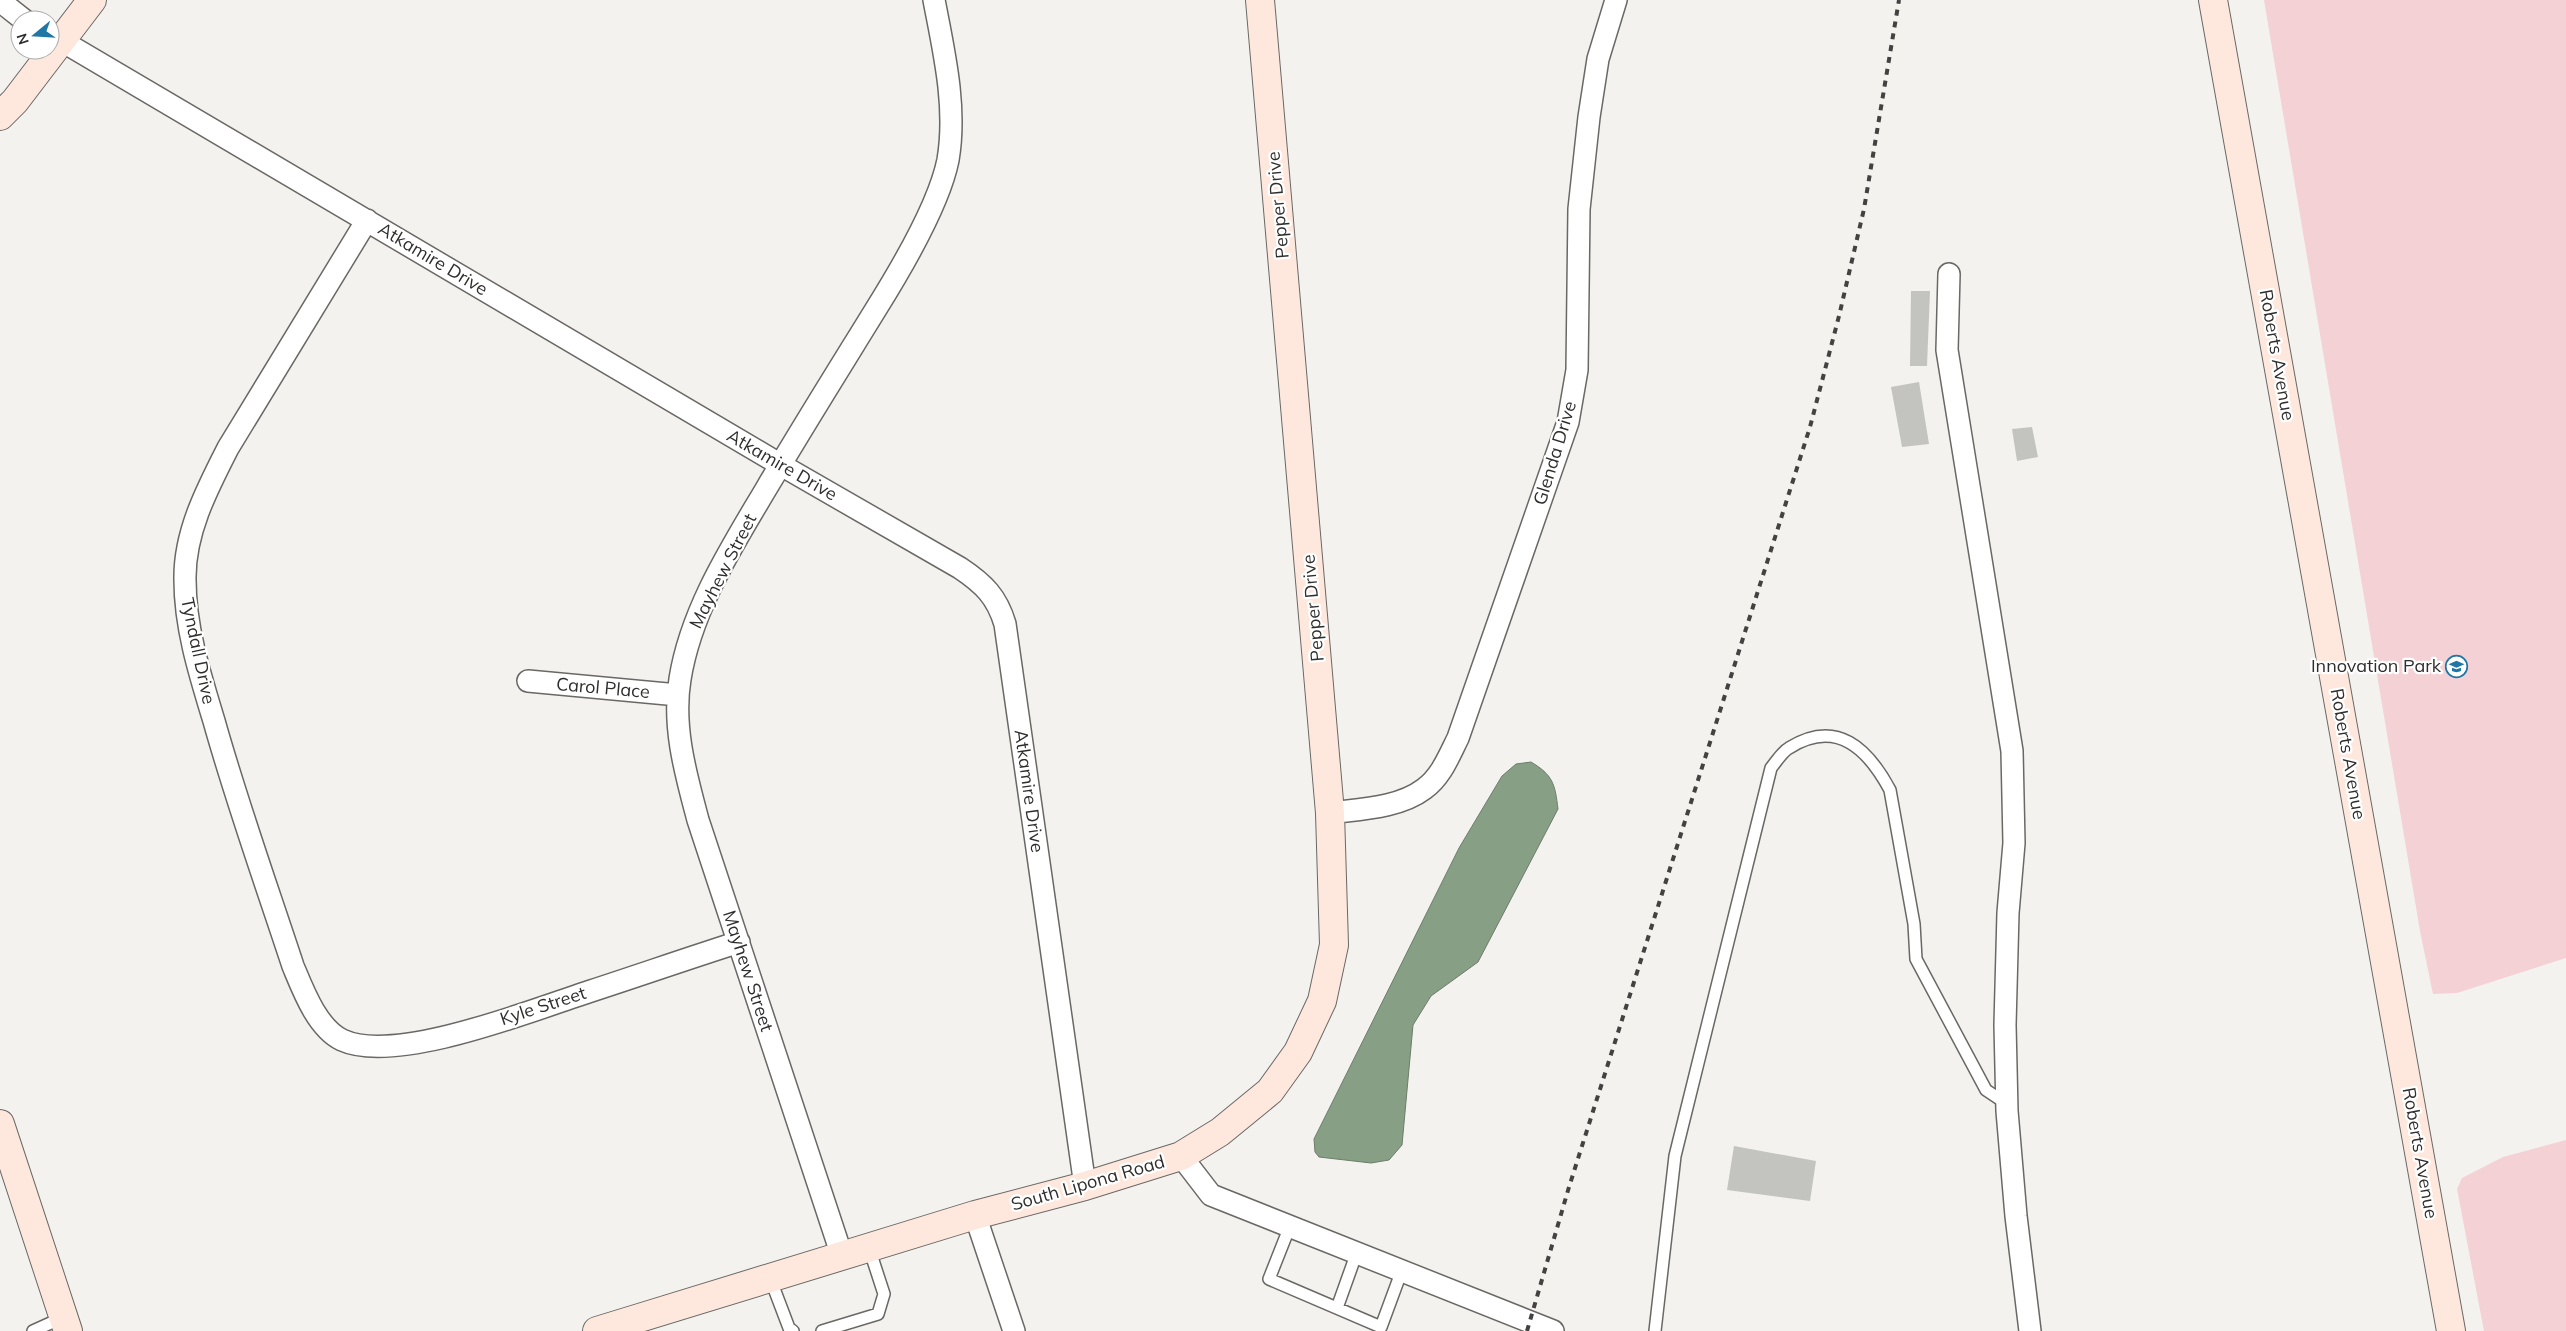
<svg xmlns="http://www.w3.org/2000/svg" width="2566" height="1331" font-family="Mulish,sans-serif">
  <rect width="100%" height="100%" fill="#f4f2ef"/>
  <path fill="#f4d1d4" d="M 2264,0 L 2566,0 L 2566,958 L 2457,993 L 2433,994 L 2420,931 Z
    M 2566,1140 L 2566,1331 L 2484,1331 L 2457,1189 L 2462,1178 L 2503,1157 Z"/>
  <path fill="#879f84" stroke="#6d7d6a" d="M 1531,762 C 1553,775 1555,784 1558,809 L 1478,962 L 1431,996 L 1413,1025 L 1402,1145 L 1389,1160 L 1371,1163 L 1319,1157 L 1315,1152 L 1314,1139 L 1459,848 L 1502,776 L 1516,764 Z"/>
  <path fill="#c3c3c0" d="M 1911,291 L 1930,291 L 1927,366 L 1910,366 Z
    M 1919,382 L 1929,444 L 1902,447 L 1891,387 Z
    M 2032,427 L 2038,457 L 2017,461 L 2012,429 Z
    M 1734,1146 L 1816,1161 L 1810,1201 L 1727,1190 Z"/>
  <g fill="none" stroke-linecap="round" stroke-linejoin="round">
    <defs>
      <path id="lane" d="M 1290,1226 L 1269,1279 L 1381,1327 L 1402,1270
        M 770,1278 L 789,1328 L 793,1331
        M 1337,1308 L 1357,1252
        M 33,1331 L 64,1317
        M 822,1331 L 878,1314 L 884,1294 L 869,1248
        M 1655,1331 L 1675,1156 L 1771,768 C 1776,762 1782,752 1789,748 C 1837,718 1868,749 1890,790 L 1914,924 L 1916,959 L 1986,1090 L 2007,1104"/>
      <path id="street" d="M 0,1 L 24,20
        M 50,34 L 781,465 L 960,568 C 984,584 997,597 1005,624 L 1085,1186
        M 367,220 L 228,448 C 207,489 184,533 185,580 C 185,628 200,675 214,721 C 237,803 266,884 293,966 C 303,990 317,1028 342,1040 C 396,1065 535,1009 591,991 C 640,975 689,958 739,942
        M 1949,274 L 1947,350 L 2012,751 L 2014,843 L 2008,913 L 2005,1025 L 2007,1111 L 2016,1216 L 2030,1331
        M 528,681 L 678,695
        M 1330,813 C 1360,809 1399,808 1424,789 C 1441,777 1449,756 1458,738 L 1568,422 L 1577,370 L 1579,209 L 1589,117 L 1598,59 L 1616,0
        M 1181,1156 L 1211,1195 L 1553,1331
        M 975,1215 L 1014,1331
        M 842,1256 L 698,820 C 686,775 672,727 680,679 C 691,610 731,548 766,489 C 802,428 839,369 876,309 C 901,269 939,205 948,160 C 957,107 944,52 934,0"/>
      <path id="secondary" d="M 2213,0 L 2451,1331
        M 0,116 L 15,101 L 92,0
        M 0,1124 L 68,1331
        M 597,1331 L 975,1215 L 1085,1186 L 1181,1156 L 1220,1132 L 1270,1091 L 1298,1052 L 1322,1001 L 1334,945 L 1330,813 L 1260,0"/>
    </defs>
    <use href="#lane" stroke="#6a6865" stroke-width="14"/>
    <use href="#street" stroke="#6a6865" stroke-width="24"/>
    <use href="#secondary" stroke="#6a6865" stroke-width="30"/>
    <use href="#lane" stroke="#fff" stroke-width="11"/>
    <use href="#street" stroke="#fff" stroke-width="21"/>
    <use href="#secondary" stroke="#fee8dd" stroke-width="28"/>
    <path stroke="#434241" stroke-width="4" stroke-dasharray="6 6" stroke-linecap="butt" d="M 1527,1331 L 1569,1187 L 1810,427 L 1839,316 L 1864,209 L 1899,0"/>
  </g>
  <defs>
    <symbol id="university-ring" viewBox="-11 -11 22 22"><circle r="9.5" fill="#fff" stroke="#2077a6" stroke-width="1.5"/><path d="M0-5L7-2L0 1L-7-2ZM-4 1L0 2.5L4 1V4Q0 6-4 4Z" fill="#2077a6"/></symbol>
  </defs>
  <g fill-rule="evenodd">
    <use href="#university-ring" x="2444" y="654" width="25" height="25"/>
  </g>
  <g text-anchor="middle" stroke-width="4.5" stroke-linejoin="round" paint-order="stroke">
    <g font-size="18" fill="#2f2e2d" stroke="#fff">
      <text transform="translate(1278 205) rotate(-95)" y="6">Pepper Drive</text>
      <text transform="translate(433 259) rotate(31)" y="6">Atkamire Drive</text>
      <text transform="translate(2277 355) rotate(80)" y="6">Roberts Avenue</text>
      <text transform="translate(1555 453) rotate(-73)" y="6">Glenda Drive</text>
      <text transform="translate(782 465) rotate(30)" y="6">Atkamire Drive</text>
      <text transform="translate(723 571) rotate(-63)" y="6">Mayhew Street</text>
      <text transform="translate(1313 608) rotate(-95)" y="6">Pepper Drive</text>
      <text transform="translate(198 651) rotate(78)" y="6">Tyndall Drive</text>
      <text transform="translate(603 688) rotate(5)" y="6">Carol Place</text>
      <text transform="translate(2348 754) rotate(80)" y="6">Roberts Avenue</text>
      <text transform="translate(1029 791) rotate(82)" y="6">Atkamire Drive</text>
      <text transform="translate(748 971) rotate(72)" y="6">Mayhew Street</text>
      <text transform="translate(543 1006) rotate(-18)" y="6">Kyle Street</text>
      <text transform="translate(2420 1153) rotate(80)" y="6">Roberts Avenue</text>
      <text transform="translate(1088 1183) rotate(-16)" y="6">South Lipona Road</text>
    </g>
    <g font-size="18" fill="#2f2e2d" stroke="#fff" text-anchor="end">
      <text x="2441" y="672">Innovation Park</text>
    </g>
  </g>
  <g transform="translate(35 35) rotate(252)"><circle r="24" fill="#ffffff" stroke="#acabab"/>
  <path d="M0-4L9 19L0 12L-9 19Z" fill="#2077a6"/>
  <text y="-8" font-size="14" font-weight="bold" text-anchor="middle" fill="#2f2e2d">N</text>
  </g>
</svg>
